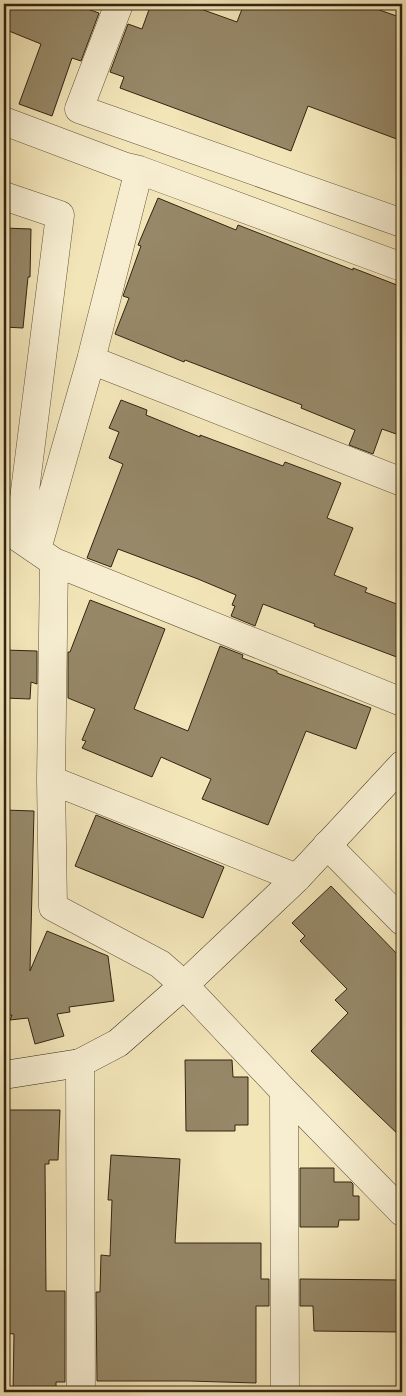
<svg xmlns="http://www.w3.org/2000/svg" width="406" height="1396" font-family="'Libre Bodoni',serif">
  <rect width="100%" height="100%" fill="#f2e5b8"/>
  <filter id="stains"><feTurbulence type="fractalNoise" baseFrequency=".004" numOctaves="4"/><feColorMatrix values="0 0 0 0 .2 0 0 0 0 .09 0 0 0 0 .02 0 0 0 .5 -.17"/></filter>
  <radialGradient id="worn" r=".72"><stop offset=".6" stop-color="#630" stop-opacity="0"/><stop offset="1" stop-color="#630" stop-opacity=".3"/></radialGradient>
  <path fill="#968868" stroke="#332411" d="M 4,4 L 73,4 L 99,13 L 81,61 L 72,58 L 52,116 L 19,104 L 41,44 L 4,29 Z
    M 151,4 L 187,4 L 237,22 L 244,4 L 374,4 L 374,8 L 402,18 L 402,141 L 308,106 L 291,151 L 120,88 L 124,77 L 110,72 L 128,24 L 142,29 Z
    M 158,198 L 236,230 L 238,225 L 353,270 L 353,268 L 402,287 L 402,436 L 382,429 L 373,454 L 349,445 L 355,430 L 301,408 L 302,405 L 185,360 L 184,362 L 115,334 L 129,298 L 123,296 L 141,246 L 138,245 Z
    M 4,228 L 31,229 L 30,277 L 28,277 L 23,328 L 4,327 Z
    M 121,400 L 147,410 L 146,415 L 200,437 L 200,435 L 283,466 L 285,462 L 341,483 L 327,518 L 353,528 L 334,575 L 367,588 L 365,592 L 402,606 L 402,659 L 314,626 L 315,624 L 263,604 L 255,626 L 231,616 L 235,606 L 232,605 L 236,595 L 198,579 L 118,549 L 111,567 L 87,558 L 123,464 L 109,458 L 119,432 L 109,428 Z
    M 90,600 L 165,629 L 134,709 L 188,731 L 220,646 L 243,655 L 242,658 L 277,671 L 277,673 L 371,708 L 356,749 L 306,731 L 268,825 L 202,799 L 211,779 L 161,757 L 152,777 L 82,748 L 86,741 L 82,740 L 95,709 L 68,698 L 68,652 L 70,652 Z
    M 4,650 L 37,651 L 37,684 L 31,682 L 30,699 L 4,698 Z
    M 4,810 L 34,811 L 30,971 L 47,931 L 108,956 L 114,1001 L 69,1007 L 70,1012 L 57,1014 L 64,1036 L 35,1044 L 28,1018 L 10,1020 L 12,1015 L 4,1016 Z
    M 96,815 L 224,867 L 203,918 L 75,866 Z
    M 331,886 L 402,959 L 402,1138 L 311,1051 L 348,1013 L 335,1000 L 347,989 L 300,941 L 305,936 L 292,923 Z
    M 185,1060 L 232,1060 L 233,1077 L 248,1077 L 248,1125 L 235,1125 L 235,1131 L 186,1131 Z
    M 4,1110 L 60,1110 L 58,1160 L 49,1160 L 49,1164 L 45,1164 L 46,1291 L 65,1291 L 65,1382 L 56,1382 L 56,1392 L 13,1392 L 14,1334 L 4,1333 Z
    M 111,1155 L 180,1159 L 175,1243 L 261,1243 L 261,1279 L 269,1279 L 269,1306 L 256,1306 L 256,1383 L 189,1381 L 97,1381 L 96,1292 L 100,1292 L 101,1255 L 110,1256 L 112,1200 L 108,1200 Z
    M 300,1168 L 334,1168 L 334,1182 L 351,1182 L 353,1184 L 353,1196 L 359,1196 L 359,1220 L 339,1220 L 338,1227 L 300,1227 Z
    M 300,1279 L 402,1280 L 402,1332 L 314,1331 L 313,1306 L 300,1306 Z"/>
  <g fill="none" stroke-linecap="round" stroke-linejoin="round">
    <defs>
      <path id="street" d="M 119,4 L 79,109 L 402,223
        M 4,121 L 126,167 L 139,170 L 402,267
        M 4,196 L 60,215 L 19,538 L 54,562 L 402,702
        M 91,360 L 402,482
        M 37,549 L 91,360 L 139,170
        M 54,562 L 51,780 L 53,907 L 160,964 L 184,985 L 284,1091 L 402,1212
        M 51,780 L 297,878
        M 327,845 L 402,921
        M 80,1063 L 81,1392
        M 284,1091 L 285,1392"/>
      <path id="secondary" d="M 4,1075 L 80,1063 L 118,1043 L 184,985 L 297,878 L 402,765"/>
    </defs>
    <use href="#street" stroke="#63543b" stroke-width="29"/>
    <use href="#secondary" stroke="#332411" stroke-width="29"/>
    <use href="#street" stroke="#f7eed1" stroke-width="28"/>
    <use href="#secondary" stroke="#f7eed1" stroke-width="28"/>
  </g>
  <rect width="406" height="1396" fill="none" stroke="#f2e5b8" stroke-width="20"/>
  <rect x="5" y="5" width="396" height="1386" fill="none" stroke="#332411" stroke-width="2.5"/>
  <rect x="10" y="10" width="386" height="1376" fill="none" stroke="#332411"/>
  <rect width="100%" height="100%" filter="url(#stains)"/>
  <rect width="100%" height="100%" fill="url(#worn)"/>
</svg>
